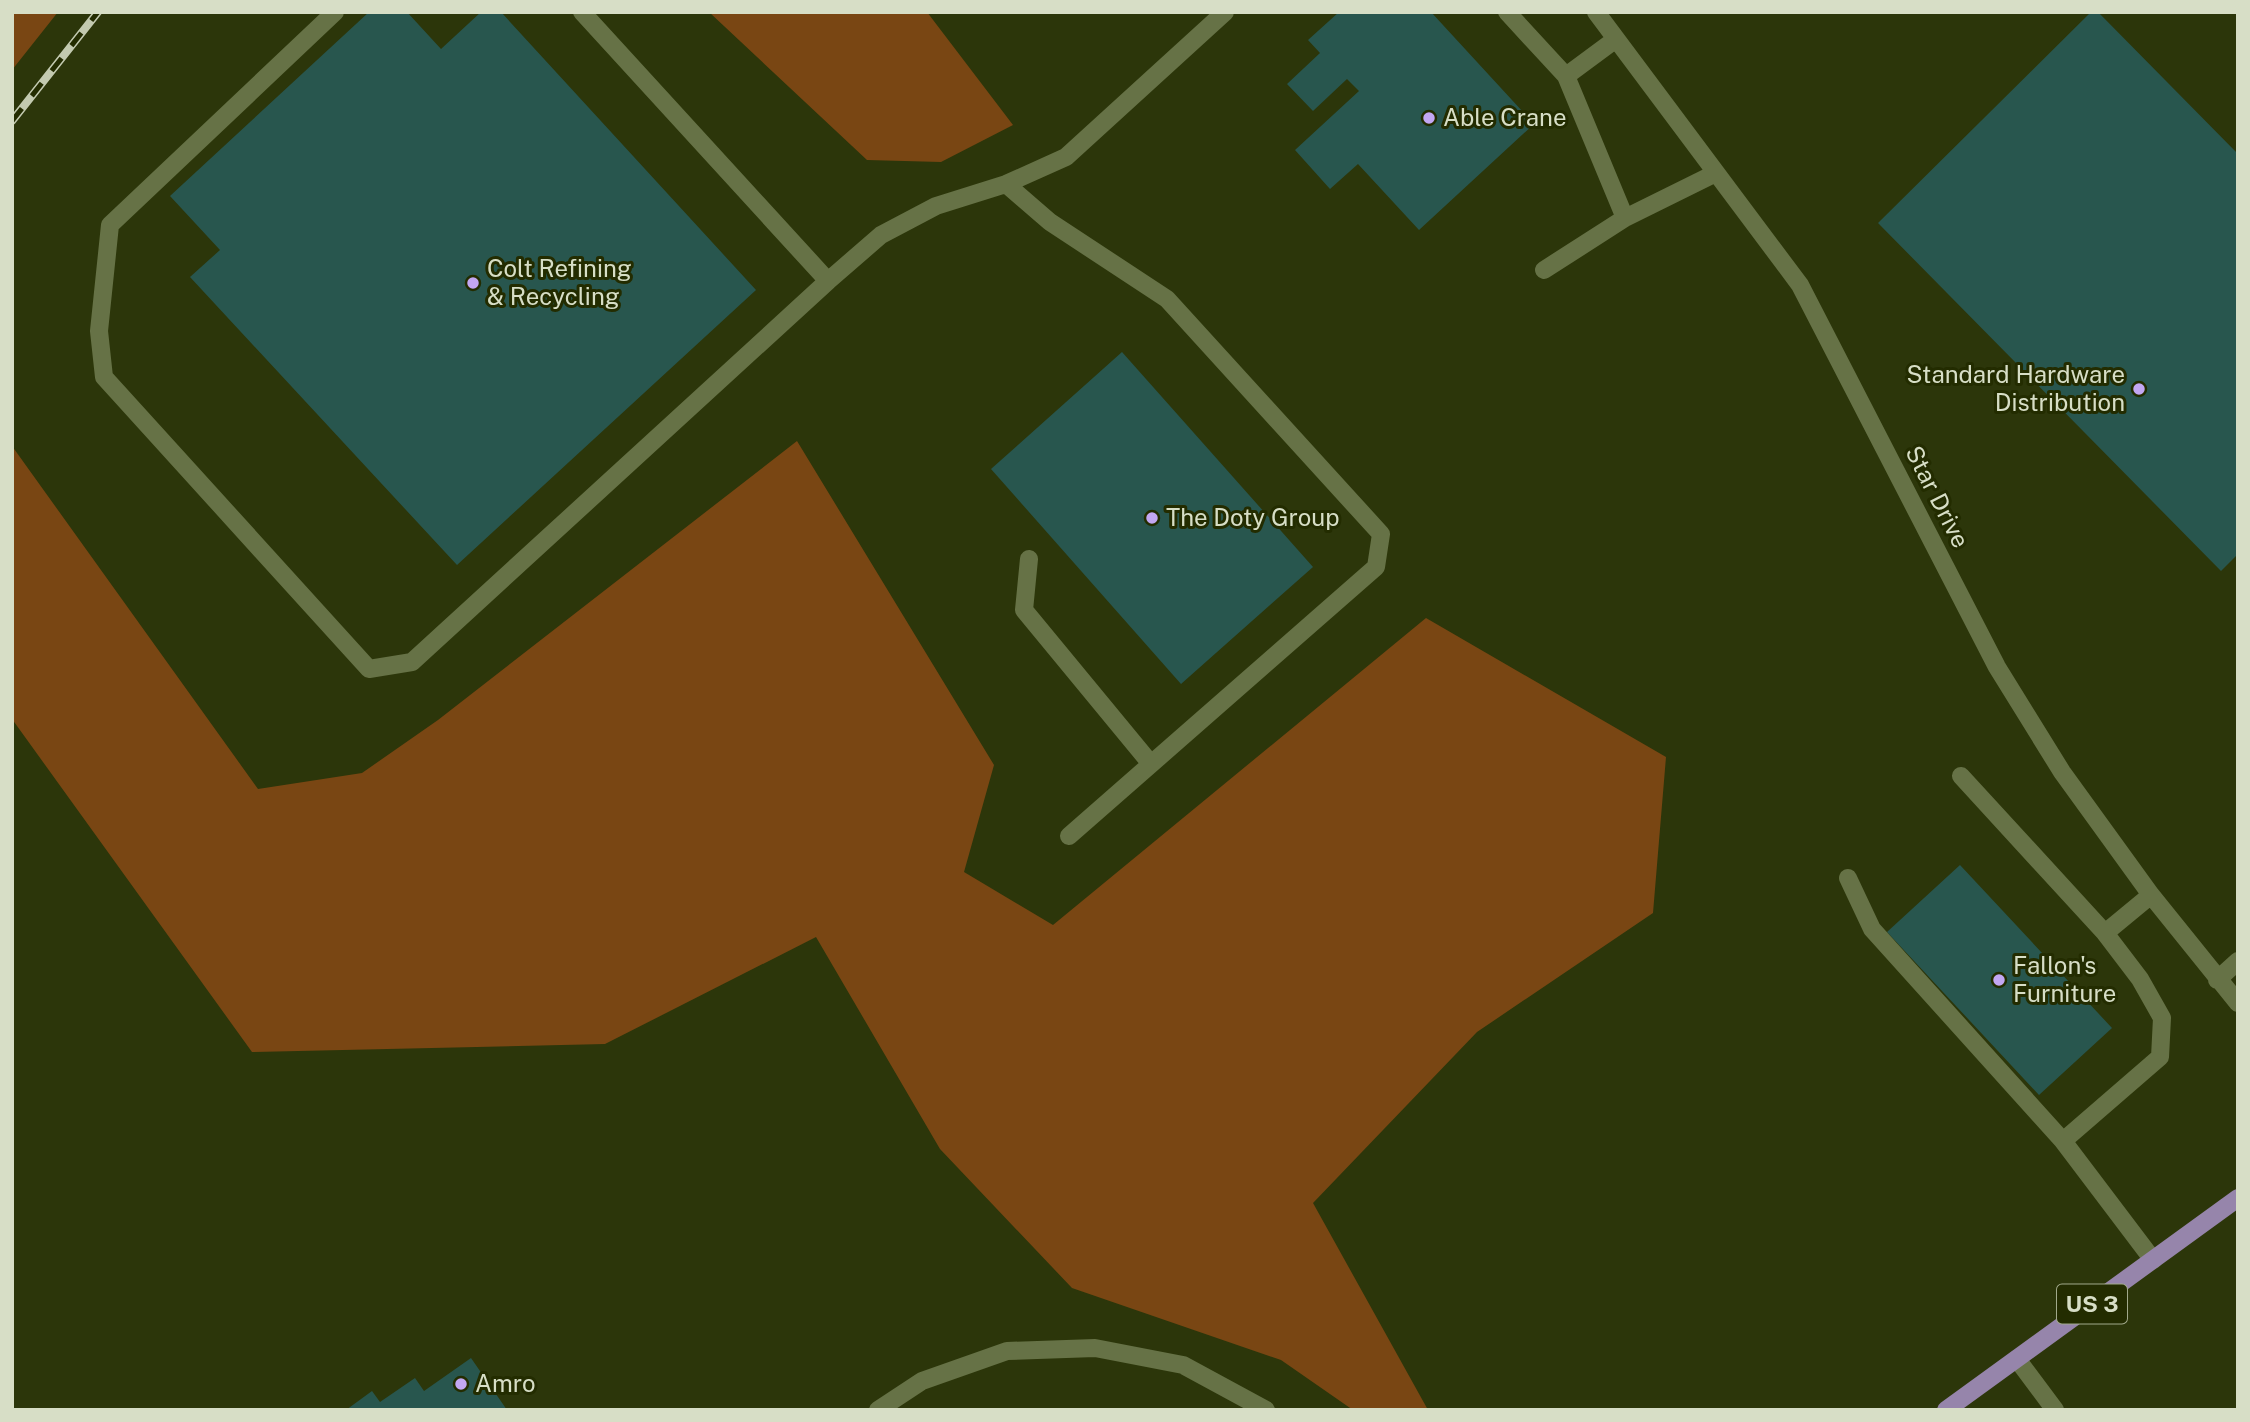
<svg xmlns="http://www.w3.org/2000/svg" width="2250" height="1422" font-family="'Public Sans',sans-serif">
  <rect width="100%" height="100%" fill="#2c360a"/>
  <path fill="#794613" d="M 12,12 L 58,12 L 12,70 Z
    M 709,12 L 927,12 L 1013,125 L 941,162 L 867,160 Z
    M 797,441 L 994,765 L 964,872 L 1053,925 L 1426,618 L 1666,757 L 1653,913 L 1477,1032 L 1313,1203 L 1428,1410 L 1353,1410 L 1281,1360 L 1072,1288 L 940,1149 L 816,937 L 605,1044 L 252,1052 L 12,719 L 12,446 L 258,789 L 362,773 L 438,720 Z"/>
  <path fill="#28564e" d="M 369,12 L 407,12 L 441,49 L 481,12 L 501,12 L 756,290 L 457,565 L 190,277 L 220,250 L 170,196 Z
    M 1339,12 L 1431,12 L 1534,124 L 1419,230 L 1358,164 L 1330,189 L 1295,150 L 1359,91 L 1347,79 L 1313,111 L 1287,84 L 1320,53 L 1308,40 Z
    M 2091,12 L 2098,12 L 2238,154 L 2238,554 L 2221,571 L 1878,223 Z
    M 1122,352 L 1313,567 L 1181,684 L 991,469 Z
    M 1960,865 L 2112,1028 L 2039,1095 L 1887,932 Z
    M 471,1358 L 507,1410 L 346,1410 L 372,1391 L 380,1402 L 415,1378 L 424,1391 Z"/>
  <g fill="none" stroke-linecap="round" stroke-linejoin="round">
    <path stroke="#667246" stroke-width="18" d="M 335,12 L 110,225 L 99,331 L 104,377 L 369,669 L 412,662 L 828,281 L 881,235 L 936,206 L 1006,184 L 1066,157 L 1225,12
      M 582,12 L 828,281
      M 1507,12 L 1566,76 L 1616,39
      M 1596,12 L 1800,285 L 1997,667 L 2062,772 L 2151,895 L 2238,1003
      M 1566,76 L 1625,218 L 1716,173
      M 1006,184 L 1050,222 L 1167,299 L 1381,534 L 1376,567 L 1069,836
      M 1544,270 L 1625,218
      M 1029,559 L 1024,610 L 1151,764
      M 1961,776 L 2105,933 L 2140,979 L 2162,1018 L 2160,1057 L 2063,1141
      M 1848,878 L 1872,929 L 2063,1141 L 2153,1260
      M 2105,933 L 2151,895
      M 2217,980 L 2238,961
      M 2017,1359 L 2055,1410
      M 878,1410 L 922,1381 L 1007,1351 L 1095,1348 L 1183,1365 L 1266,1410"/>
    <path stroke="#9685ab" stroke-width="18" d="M 1946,1410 L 2238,1198"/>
    <defs>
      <path id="rail" d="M 12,121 L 98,12"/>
    </defs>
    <use href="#rail" stroke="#c3cab0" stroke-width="8"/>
    <use href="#rail" stroke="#232c00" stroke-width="5" stroke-dasharray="16" stroke-linecap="butt"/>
  </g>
  <g fill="#c3a7f2" stroke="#232c00" stroke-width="2.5">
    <circle cx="1429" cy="118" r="7"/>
    <circle cx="473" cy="283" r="7"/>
    <circle cx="2139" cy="389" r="7"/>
    <circle cx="1152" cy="518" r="7"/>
    <circle cx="1999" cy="980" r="7"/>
    <circle cx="461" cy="1384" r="7"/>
  </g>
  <g text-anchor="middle" stroke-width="6" stroke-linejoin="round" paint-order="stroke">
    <rect fill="#232c00" stroke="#a1a98b" stroke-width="2" x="2057" y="1284.5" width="70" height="39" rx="5"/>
    <g font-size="23" font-weight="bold" fill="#d7dec6">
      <text x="2092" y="1312">US 3</text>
    </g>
    <g font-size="24" fill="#d7dec6" stroke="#232c00" text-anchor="start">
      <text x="1443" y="126">Able Crane</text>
      <text x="487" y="277">Colt Refining<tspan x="487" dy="28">&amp; Recycling</tspan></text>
      <text x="2125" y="383" text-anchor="end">Standard Hardware<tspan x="2125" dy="28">Distribution</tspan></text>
      <text x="1166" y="526">The Doty Group</text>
      <text x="2013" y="974">Fallon's<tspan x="2013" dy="28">Furniture</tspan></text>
      <text x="475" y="1392">Amro</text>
    </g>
    <g font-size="24" fill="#d7dec6" stroke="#232c00">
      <text transform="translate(1937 497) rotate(63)" y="8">Star Drive</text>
    </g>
  </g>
  <rect width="2250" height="1422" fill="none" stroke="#d7dec6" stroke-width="28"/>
</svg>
